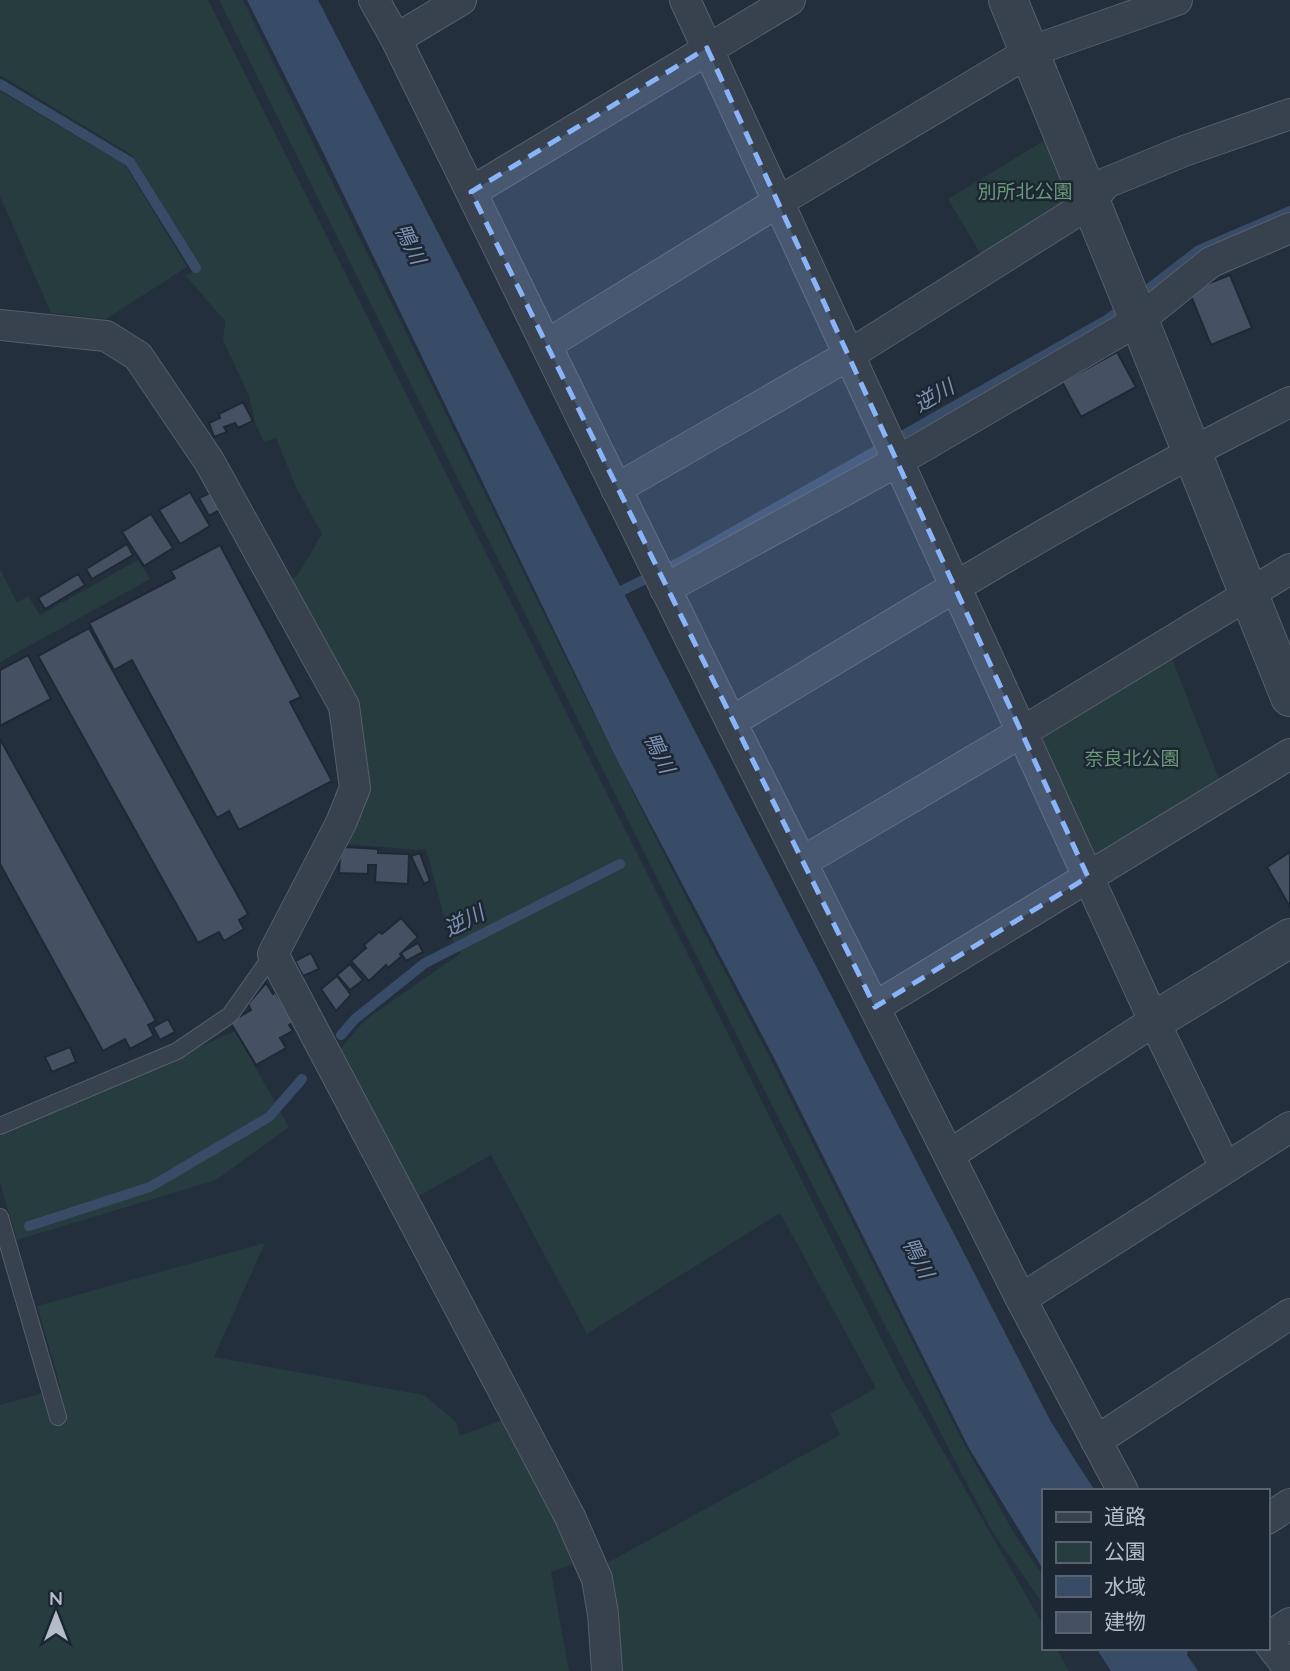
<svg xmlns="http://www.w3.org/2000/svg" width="1290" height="1671" font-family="Quicksand,'Noto Sans JP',sans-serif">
  <rect width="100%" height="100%" fill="#242f3e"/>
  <path fill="#263c3f" d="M 0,0 L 208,0 L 899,1374 L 1043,1625 L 1043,1648 L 1056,1648 L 1069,1671 L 615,1671 L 600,1567 L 840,1435 L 830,1414 L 876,1388 L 780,1213 L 587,1334 L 491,1155 L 412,1200 L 336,1054 L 365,1020 L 461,953 L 449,935 L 426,849 L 416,850 L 348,844 L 366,799 L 285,581 L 297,576 L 322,534 L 296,487 L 276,438 L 264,442 L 255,423 L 249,396 L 223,340 L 225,321 L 186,276 L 199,267 L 132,155 L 0,75 Z
    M 219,0 L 243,0 L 573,673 L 675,876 L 769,1056 L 963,1442 L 1014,1533 L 1043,1576 L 1043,1604 L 990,1528 L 820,1200 L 659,882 Z
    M 0,91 L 125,165 L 187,267 L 106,319 L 51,313 L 0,196 Z
    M 1045,140 L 1073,201 L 982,256 L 948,199 Z
    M 138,560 L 150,579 L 0,662 L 0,569 L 17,603 L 28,596 L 40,615 Z
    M 1171,656 L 1221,784 L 1097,858 L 1039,735 Z
    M 235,1031 L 289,1127 L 216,1180 L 17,1240 L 0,1183 L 0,1136 Z
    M 265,1243 L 214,1357 L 424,1395 L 456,1422 L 460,1436 L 507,1418 L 580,1562 L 551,1572 L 569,1671 L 0,1671 L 0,1405 L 61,1388 L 37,1306 Z"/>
  <path fill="#394c67" d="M 247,0 L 318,0 L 1051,1422 L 1095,1491 L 1043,1491 L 1043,1569 L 969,1448 L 772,1054 L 617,760 L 320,146 Z
    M 1096,1648 L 1188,1648 L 1187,1655 L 1198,1671 L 1111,1671 Z"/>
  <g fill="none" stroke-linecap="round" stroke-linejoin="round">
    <path stroke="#394c67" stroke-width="10" d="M 0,84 L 130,162 L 196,268
      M 1139,296 L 1199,250 L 1290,211
      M 613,595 L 680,562 L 1108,319 L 1124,307
      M 341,1035 L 355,1019 L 425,963 L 620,864
      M 29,1226 L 150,1187 L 269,1117 L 302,1079"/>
  </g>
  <path fill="#455162" stroke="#1f2835" stroke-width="2" d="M 1230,275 L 1252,328 L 1211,345 L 1189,291 Z
    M 1117,352 L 1136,387 L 1081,417 L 1062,382 Z
    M 243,402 L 253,421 L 238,428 L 235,423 L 224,427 L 227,432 L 214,437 L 209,423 L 220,418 L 219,414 Z
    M 190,492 L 210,526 L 180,544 L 159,510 Z
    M 210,493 L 220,510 L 209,516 L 199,498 Z
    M 151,514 L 173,548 L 144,566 L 122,532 Z
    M 127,544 L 133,555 L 92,579 L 86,569 Z
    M 220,545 L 301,697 L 290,702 L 332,781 L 239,830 L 229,811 L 217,818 L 132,660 L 114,670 L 89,623 L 175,578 L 171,571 Z
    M 78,574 L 85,585 L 45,609 L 38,598 Z
    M 89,628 L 248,914 L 239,920 L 244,929 L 224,941 L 219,932 L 198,943 L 38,656 Z
    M 28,655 L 51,699 L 0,726 L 0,670 Z
    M 0,739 L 156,1021 L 148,1025 L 154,1036 L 130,1049 L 125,1039 L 103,1051 L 0,864 Z
    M 345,847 L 378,849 L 378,853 L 409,854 L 408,884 L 375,882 L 376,865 L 368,865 L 368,874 L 339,873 L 340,857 Z
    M 1290,852 L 1290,907 L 1267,867 Z
    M 420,853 L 430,881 L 424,884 L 411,856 Z
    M 401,918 L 418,937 L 400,954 L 402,956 L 388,968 L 386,965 L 369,981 L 351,961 L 366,948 L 364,945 L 379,932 L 382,934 Z
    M 418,943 L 423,952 L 406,961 L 401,953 Z
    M 311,953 L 319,969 L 303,976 L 295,961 Z
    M 350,964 L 363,980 L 350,990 L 337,975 Z
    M 337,976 L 351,995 L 336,1011 L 321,989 Z
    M 266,983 L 273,994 L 275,992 L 294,1022 L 289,1025 L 293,1031 L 280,1038 L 286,1048 L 256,1065 L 230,1022 L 251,1010 L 248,1004 Z
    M 168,1019 L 175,1032 L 160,1040 L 153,1027 Z
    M 70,1047 L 76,1062 L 52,1072 L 45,1057 Z"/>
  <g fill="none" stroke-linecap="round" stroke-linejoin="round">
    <defs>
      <path id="service" d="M 0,1126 L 177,1051 L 230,1015 L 273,954
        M 0,1217 L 58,1417"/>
      <path id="minor" d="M 374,0 L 396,39 L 731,722 L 1021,1299 L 1123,1491
        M 685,0 L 898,461 L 1154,1021 L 1225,1167
        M 396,39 L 461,0
        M 471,192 L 790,0
        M 0,325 L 106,336 L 138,356 L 209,461 L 344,706 L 355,788 L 341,823 L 273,954 L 570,1517 L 597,1579 L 603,1614 L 607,1671
        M 546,345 L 778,202 L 1029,52 L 1177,0
        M 616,489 L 849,355 L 1090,203 L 1106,183 L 1184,151 L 1290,114
        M 665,589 L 898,461 L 1139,320 L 1211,262 L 1290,228
        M 731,722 C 915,611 1098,497 1290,402
        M 802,862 L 1022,732 L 1290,569
        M 875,1007 L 1290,754
        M 949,1155 L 1154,1021
        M 1021,1299 L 1290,1127
        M 1096,1441 L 1290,1314
        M 1267,1519 L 1290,1504
        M 1267,1638 L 1290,1623
        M 1267,1640 L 1290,1670"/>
      <path id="tertiary" d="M 1008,0 L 1139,320 L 1290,697
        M 1154,1021 L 1290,938"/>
    </defs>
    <use href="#service" stroke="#565f6c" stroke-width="18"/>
    <use href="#minor" stroke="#565f6c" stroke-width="32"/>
    <use href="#tertiary" stroke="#565f6c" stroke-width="40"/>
    <use href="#service" stroke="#38414e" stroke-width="16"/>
    <use href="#minor" stroke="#38414e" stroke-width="30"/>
    <use href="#tertiary" stroke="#38414e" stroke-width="38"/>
  </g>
  <path fill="#8ab4f8" fill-opacity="0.2" stroke="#8ab4f8" stroke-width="5" stroke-dasharray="14 9" stroke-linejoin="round" d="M 707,48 L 1088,877 L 875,1007 L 471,192 Z"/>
  <g text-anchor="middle" stroke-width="5" stroke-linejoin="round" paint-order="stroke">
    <g font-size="19" fill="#6b9a76" stroke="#1d2633">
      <text x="1025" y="198">別所北公園</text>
      <text x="1132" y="765">奈良北公園</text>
    </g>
    <g font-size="21" font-style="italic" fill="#7c92b1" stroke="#1d2633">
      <text transform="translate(410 244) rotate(64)" y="7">鴨川</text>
      <text transform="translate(934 396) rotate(-30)" y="7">逆川</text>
      <text transform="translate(659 753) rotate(64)" y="7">鴨川</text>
      <text transform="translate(464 921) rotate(-27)" y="7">逆川</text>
      <text transform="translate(918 1258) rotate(63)" y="7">鴨川</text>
    </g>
  </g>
  <rect x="1042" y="1489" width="228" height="161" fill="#1d2633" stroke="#59626f" stroke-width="2"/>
  <rect x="1056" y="1512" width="35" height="10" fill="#38414e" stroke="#59626f" stroke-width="2"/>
  <text x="1104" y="1524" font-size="21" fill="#b4bcc9">道路</text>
  <rect x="1056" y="1542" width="35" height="21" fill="#263c3f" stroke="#59626f" stroke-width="2"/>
  <text x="1104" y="1559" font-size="21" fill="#b4bcc9">公園</text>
  <rect x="1056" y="1576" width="35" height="21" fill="#394c67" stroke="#59626f" stroke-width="2"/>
  <text x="1104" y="1594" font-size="21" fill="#b4bcc9">水域</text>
  <rect x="1056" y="1612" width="35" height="21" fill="#455162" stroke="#59626f" stroke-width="2"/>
  <text x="1104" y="1629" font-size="21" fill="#b4bcc9">建物</text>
  <g transform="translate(56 1615)" stroke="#1d2633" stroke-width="5" paint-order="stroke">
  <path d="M0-5L12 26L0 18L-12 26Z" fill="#b4bcc9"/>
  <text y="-10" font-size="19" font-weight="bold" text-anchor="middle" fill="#b4bcc9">N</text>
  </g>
</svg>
